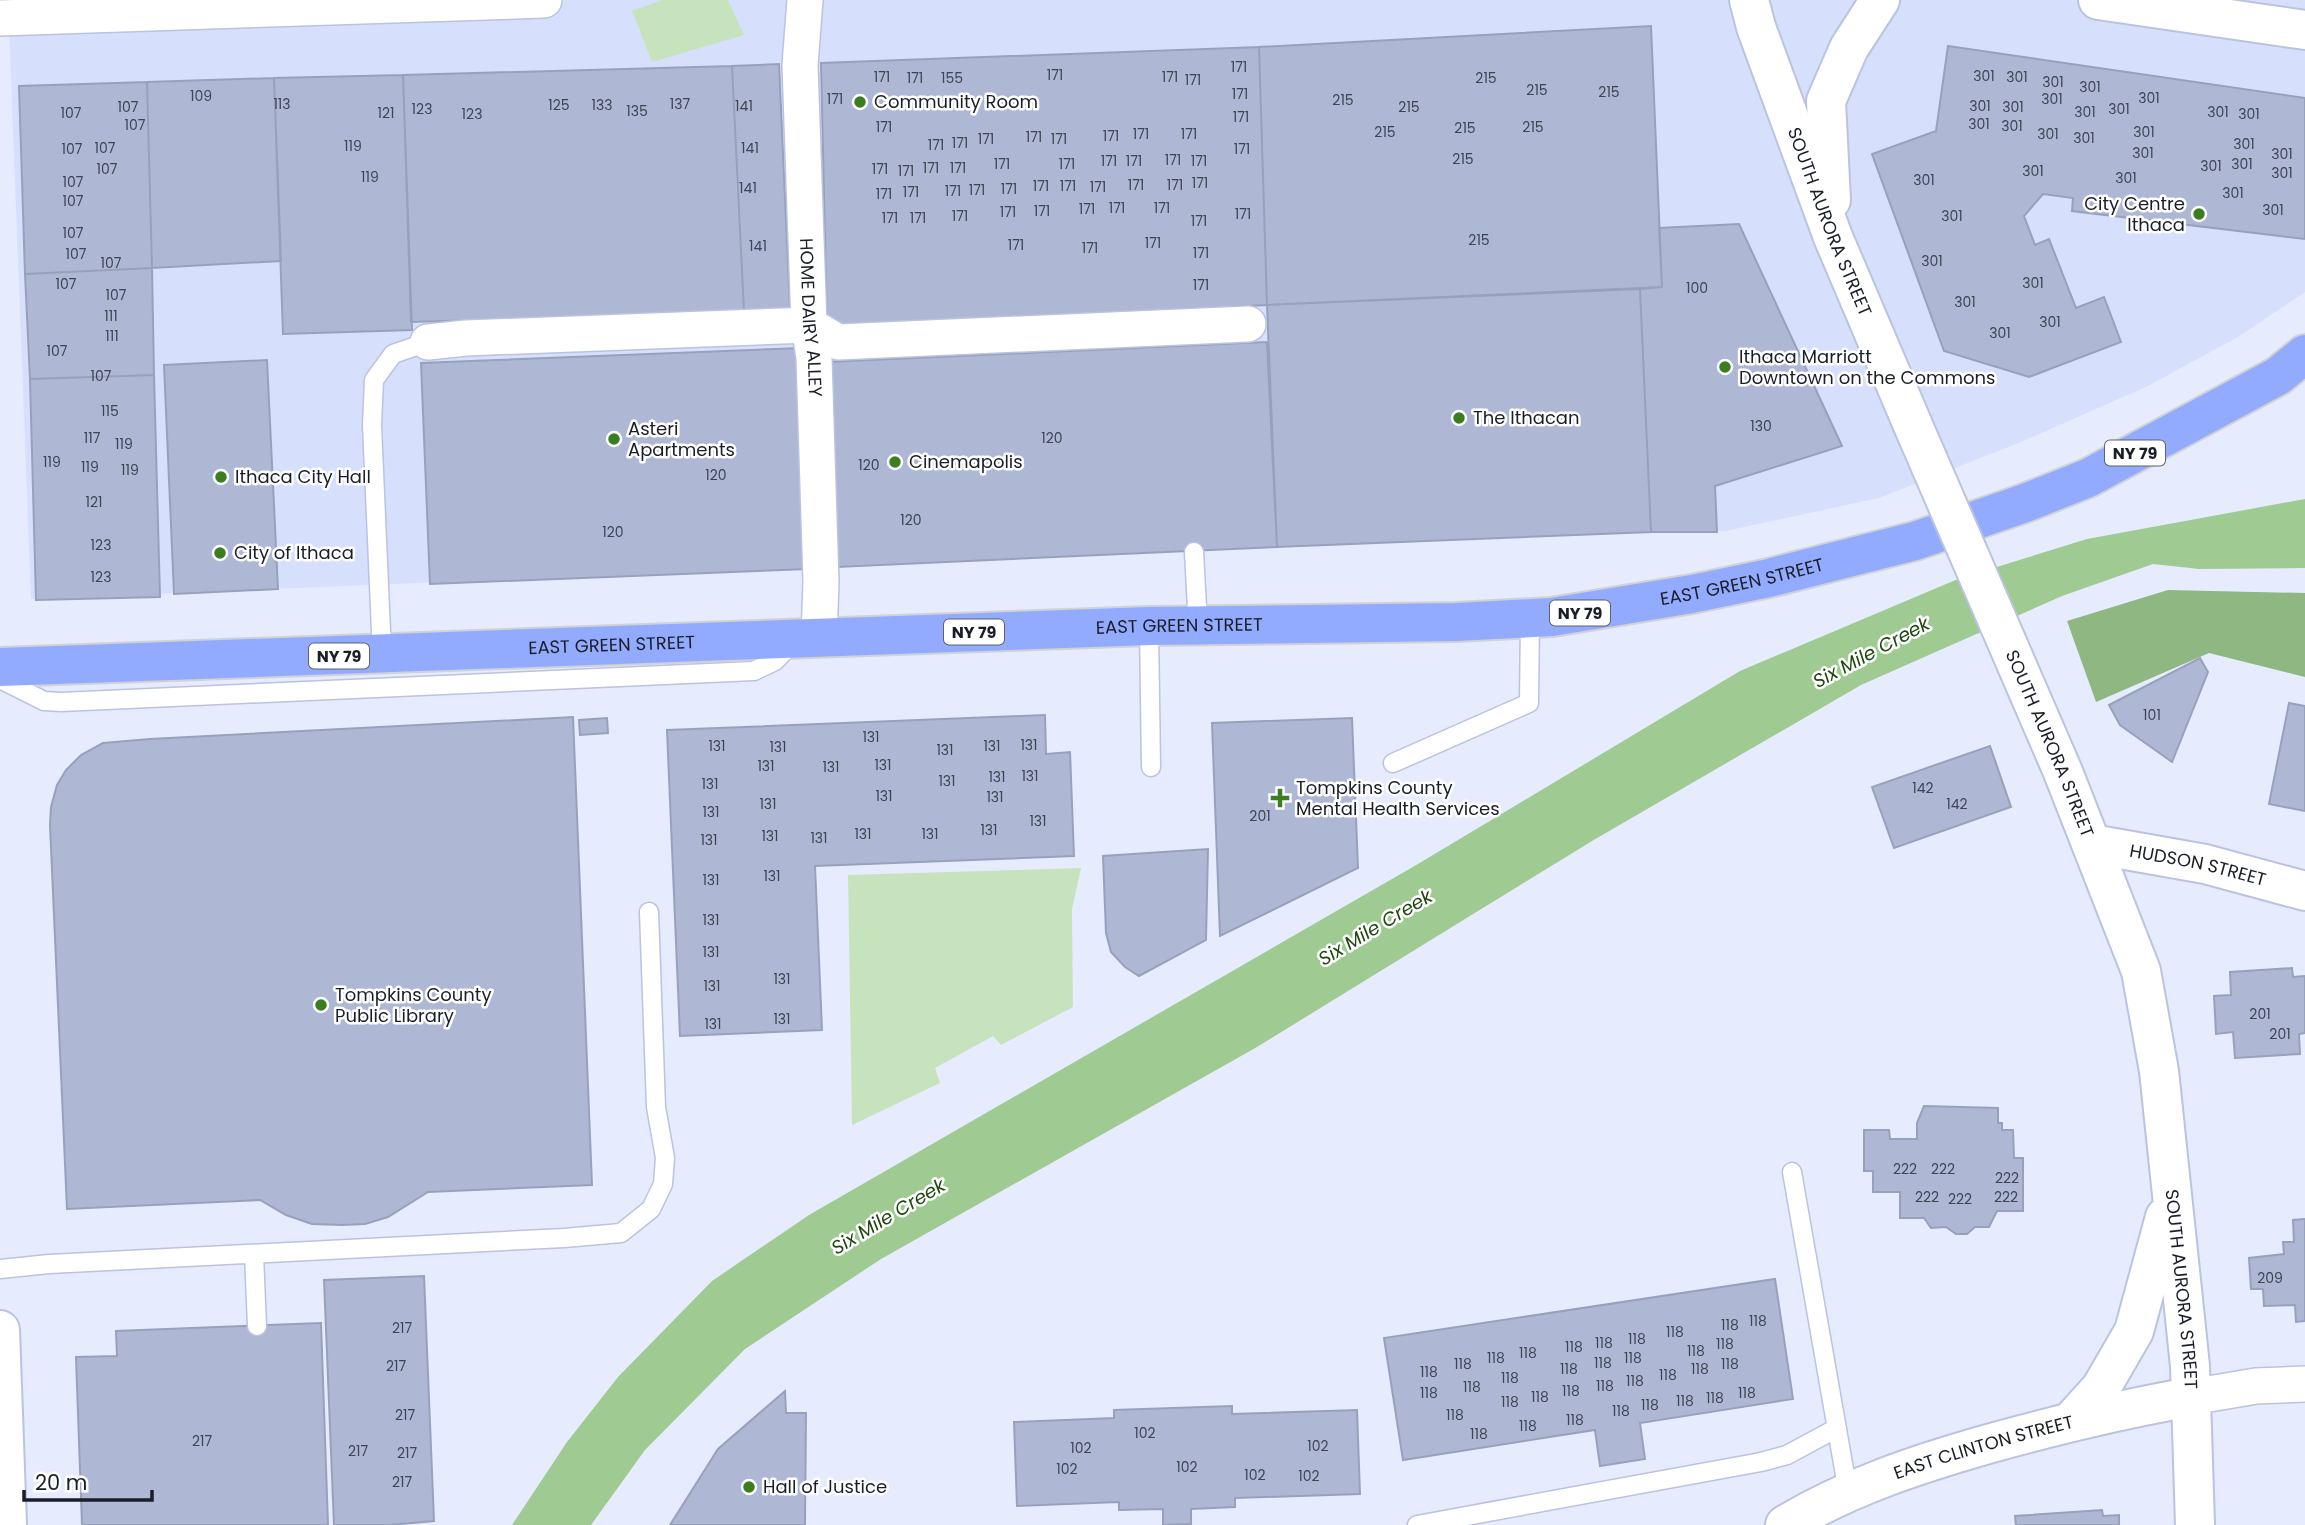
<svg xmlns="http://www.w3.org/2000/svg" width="2305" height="1525" font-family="Poppins,sans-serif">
  <rect width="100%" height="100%" fill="#e6ecfe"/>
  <path fill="#d6e0fd" d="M 8,0 L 2305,0 L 2305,292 L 2238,337 L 2148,386 L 2021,442 L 1879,498 L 1726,531 L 1651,532 L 31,599 Z"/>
  <path fill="#c6e3bd" d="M 662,0 L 728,0 L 744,35 L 652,62 L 632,11 Z
    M 1081,868 L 1072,909 L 1073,1007 L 1001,1045 L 993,1036 L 935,1068 L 940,1083 L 852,1125 L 848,875 Z"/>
  <path fill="#8eb781" d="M 2168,590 L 2305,593 L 2305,677 L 2209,653 L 2096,702 L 2067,621 Z"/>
  <path fill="#9fca92" d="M 2305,499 L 2305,568 L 2199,569 L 2153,564 L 2062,596 L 1861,685 L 1592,841 L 1257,1047 L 881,1259 L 745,1349 L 645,1450 L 591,1525 L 512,1525 L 567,1442 L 618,1377 L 712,1281 L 809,1215 L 1418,864 L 1740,671 L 1958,579 L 2087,539 Z"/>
  <path fill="#aeb8d4" stroke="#98a1bc" stroke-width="2" d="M 1651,26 L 1662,287 L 1267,305 L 1259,47 Z
    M 1948,46 L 2305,98 L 2305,239 L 2072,211 L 2073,198 L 2043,194 L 2024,216 L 2035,245 L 2049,239 L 2076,308 L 2104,297 L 2121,342 L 2029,377 L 1944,351 L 1872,154 L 1936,131 Z
    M 1259,47 L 1267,305 L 827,327 L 821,63 Z
    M 779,64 L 790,310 L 744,312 L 732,66 Z
    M 732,66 L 744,312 L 411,322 L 403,75 Z
    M 403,75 L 412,330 L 283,334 L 274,78 Z
    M 274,78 L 281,261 L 152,268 L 147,82 Z
    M 147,82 L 152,268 L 25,274 L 19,86 Z
    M 1739,224 L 1842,446 L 1715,486 L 1717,532 L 1651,532 L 1640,289 L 1662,287 L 1659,228 Z
    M 152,268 L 154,375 L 30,379 L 25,274 Z
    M 1640,289 L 1651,532 L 1277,547 L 1267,305 Z
    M 1267,342 L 1277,547 L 837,567 L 828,362 Z
    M 800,348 L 808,569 L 430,584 L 421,363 Z
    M 267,360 L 278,589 L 174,594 L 164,365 Z
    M 154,375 L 160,597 L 36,600 L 30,379 Z
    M 2200,658 L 2208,672 L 2172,762 L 2120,725 L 2109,705 Z
    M 2289,703 L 2305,706 L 2305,811 L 2269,804 Z
    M 1045,715 L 1046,754 L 1070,752 L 1074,856 L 815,866 L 822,1030 L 680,1036 L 667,730 Z
    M 573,717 L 592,1185 L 428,1192 L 388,1217 L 365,1224 L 342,1225 L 312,1224 L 286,1215 L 260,1200 L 67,1209 L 50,825 L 51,807 L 57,785 L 66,770 L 81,755 L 103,743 L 150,739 Z
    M 607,718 L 608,733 L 580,735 L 579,720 Z
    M 1352,718 L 1358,868 L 1220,936 L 1212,723 Z
    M 1990,746 L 2011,807 L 1894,848 L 1872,787 Z
    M 1208,849 L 1206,940 L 1139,976 L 1125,967 L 1111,952 L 1106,933 L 1103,856 Z
    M 2292,968 L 2293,977 L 2305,976 L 2305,1033 L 2299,1034 L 2300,1054 L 2235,1058 L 2233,1032 L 2216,1034 L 2214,996 L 2231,995 L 2230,972 Z
    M 1924,1106 L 1998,1108 L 1998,1123 L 2002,1123 L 2002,1130 L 2013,1130 L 2014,1158 L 2023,1158 L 2023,1211 L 1997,1211 L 1989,1227 L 1975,1227 L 1967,1234 L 1956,1234 L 1946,1227 L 1931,1228 L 1924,1218 L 1900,1218 L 1900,1192 L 1873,1192 L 1873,1171 L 1864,1171 L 1864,1130 L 1889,1130 L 1890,1139 L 1917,1139 L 1917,1123 Z
    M 2305,1219 L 2305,1321 L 2296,1322 L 2295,1305 L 2264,1306 L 2263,1289 L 2251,1289 L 2249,1258 L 2284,1254 L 2283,1242 L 2294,1242 L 2293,1220 Z
    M 424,1276 L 434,1521 L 390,1525 L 334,1525 L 324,1280 Z
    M 1775,1279 L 1793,1399 L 1640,1423 L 1645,1459 L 1600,1466 L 1595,1430 L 1403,1460 L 1384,1338 Z
    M 321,1323 L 328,1525 L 82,1525 L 76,1357 L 117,1356 L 116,1331 Z
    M 785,1391 L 786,1413 L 806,1413 L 805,1525 L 670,1525 L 718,1449 Z
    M 1232,1406 L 1232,1414 L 1357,1410 L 1360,1494 L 1235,1498 L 1235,1507 L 1191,1509 L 1191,1524 L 1163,1525 L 1163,1509 L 1119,1510 L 1119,1502 L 1017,1506 L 1014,1422 L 1114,1418 L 1114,1410 Z
    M 2102,1510 L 2103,1516 L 2119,1515 L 2119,1525 L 2016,1525 L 2015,1516 Z"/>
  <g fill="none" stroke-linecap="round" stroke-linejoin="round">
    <defs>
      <path id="lane" d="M 1194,552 L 1198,626
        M 1149,626 L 1151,767
        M 382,654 L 372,425 L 374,380 L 393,354 L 428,342
        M 0,679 L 44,701 L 61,702 L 754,671 L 775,661 L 792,643
        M 1393,763 L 1529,703 L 1530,618
        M 1792,1172 L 1848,1492
        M 254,1254 L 257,1326
        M 0,1269 L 49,1264 L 564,1238 L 621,1233 L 651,1209 L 663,1184 L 665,1158 L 656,1107 L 649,912
        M 1417,1525 L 1761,1462 L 1787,1455 L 1837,1428"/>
      <g id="street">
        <path id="s1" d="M 805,0 L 800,65 L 809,325 L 814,358 L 821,582 L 819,637"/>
        <path d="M 0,18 L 544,0"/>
        <path d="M 428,342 L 466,338 L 809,325 L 838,342 L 1248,324"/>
        <path d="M 2191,1397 L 2256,1386 L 2305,1384"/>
      </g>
      <g id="secondary">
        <path id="s2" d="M 1749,0 L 1756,27 L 1833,237 L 1912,423"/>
        <path d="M 2098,0 L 2305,30"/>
        <path d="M 1831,200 L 1826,101 L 1849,48 L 1880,0"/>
        <path id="s3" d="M 1999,624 L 2063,772 L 2141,971 L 2159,1071 L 2190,1366 L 2195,1525"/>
        <path id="s4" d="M 2092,844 L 2205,864 L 2305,891"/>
        <path d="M 0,1330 L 7,1525"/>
        <path d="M 2072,1420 L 2101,1388 L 2134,1331 L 2165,1217"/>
        <path id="s5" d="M 1785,1525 C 1848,1487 1918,1464 1988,1444 C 2056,1425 2122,1409 2191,1397"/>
      </g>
      <g id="highway">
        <path id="s6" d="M 0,667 L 1149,626 L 1456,622 L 1552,617 L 1692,594 L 1769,578 L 1915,541 L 2025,503 L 2088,478 L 2278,376 L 2305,354"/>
      </g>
    </defs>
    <use href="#lane" stroke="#bac3df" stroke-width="21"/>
    <use href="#street" stroke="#bac3df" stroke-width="38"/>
    <use href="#secondary" stroke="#bac3df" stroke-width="42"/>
    <use href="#highway" stroke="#d1d2d4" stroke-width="42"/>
    <use href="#lane" stroke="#fff" stroke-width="18"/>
    <use href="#street" stroke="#fff" stroke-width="35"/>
    <use href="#secondary" stroke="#fff" stroke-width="38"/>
    <use href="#highway" stroke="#93abfe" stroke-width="38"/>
    <defs>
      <path id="secondary-bridge" d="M 1912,423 L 1999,624"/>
    </defs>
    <use href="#secondary-bridge" stroke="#bac3df" stroke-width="42" stroke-linecap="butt"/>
    <use href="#secondary-bridge" stroke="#fff" stroke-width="38"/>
  </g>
  <g fill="#3b7e20" stroke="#fff" stroke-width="2.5">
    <circle cx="860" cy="102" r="7"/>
    <circle cx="2199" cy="214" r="7"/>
    <circle cx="1725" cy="367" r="7"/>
    <circle cx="1459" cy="418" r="7"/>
    <circle cx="614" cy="439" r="7"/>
    <circle cx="895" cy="462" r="7"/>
    <circle cx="221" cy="477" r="7"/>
    <circle cx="220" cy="553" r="7"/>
    <path d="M1276.5 787.5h7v7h7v7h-7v7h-7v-7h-7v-7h7z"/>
    <circle cx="321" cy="1005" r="7"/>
    <circle cx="749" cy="1487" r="7"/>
  </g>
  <g text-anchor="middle" stroke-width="5" stroke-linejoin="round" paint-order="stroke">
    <g font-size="14" fill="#3f4453">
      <text x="1239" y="72">171</text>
      <text x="1055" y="80">171</text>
      <text x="1984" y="81">301</text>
      <text x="882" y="82">171</text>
      <text x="1170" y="82">171</text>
      <text x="2017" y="82">301</text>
      <text x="915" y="83">171</text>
      <text x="952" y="83">155</text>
      <text x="1486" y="83">215</text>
      <text x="1193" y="85">171</text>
      <text x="2053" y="87">301</text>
      <text x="2090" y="92">301</text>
      <text x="1537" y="95">215</text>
      <text x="1609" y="97">215</text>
      <text x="1240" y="99">171</text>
      <text x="201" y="101">109</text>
      <text x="2149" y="103">301</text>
      <text x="835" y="104">171</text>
      <text x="2052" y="104">301</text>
      <text x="1343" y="105">215</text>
      <text x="282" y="109">113</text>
      <text x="680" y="109">137</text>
      <text x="559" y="110">125</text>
      <text x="602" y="110">133</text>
      <text x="744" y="111">141</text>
      <text x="1980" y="111">301</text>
      <text x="128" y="112">107</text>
      <text x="1409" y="112">215</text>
      <text x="2013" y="112">301</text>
      <text x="422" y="114">123</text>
      <text x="2119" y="114">301</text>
      <text x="637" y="116">135</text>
      <text x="2085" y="117">301</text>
      <text x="2218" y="117">301</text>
      <text x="71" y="118">107</text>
      <text x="386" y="118">121</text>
      <text x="472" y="119">123</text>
      <text x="2249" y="119">301</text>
      <text x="1241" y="122">171</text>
      <text x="1979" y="129">301</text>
      <text x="135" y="130">107</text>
      <text x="2012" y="131">301</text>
      <text x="884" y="132">171</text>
      <text x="1533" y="132">215</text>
      <text x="1465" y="133">215</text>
      <text x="1385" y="137">215</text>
      <text x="2144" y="137">301</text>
      <text x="1141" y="139">171</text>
      <text x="1189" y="139">171</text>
      <text x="2048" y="139">301</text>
      <text x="1111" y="141">171</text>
      <text x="1034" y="142">171</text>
      <text x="2084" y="143">301</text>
      <text x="986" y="144">171</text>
      <text x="1059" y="144">171</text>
      <text x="960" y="148">171</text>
      <text x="2244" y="149">301</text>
      <text x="936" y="150">171</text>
      <text x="353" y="151">119</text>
      <text x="105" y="153">107</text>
      <text x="750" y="153">141</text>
      <text x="72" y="154">107</text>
      <text x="1242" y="154">171</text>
      <text x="2143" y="158">301</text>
      <text x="2282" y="159">301</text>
      <text x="1463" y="164">215</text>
      <text x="1173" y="165">171</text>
      <text x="1109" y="166">171</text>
      <text x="1134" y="166">171</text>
      <text x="1199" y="166">171</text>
      <text x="1002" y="169">171</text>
      <text x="1067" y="169">171</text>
      <text x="2242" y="169">301</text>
      <text x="2211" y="171">301</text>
      <text x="931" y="173">171</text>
      <text x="958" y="173">171</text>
      <text x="107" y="174">107</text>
      <text x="880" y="174">171</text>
      <text x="906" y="176">171</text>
      <text x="2033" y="176">301</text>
      <text x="2282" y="178">301</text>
      <text x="370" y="182">119</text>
      <text x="2126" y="183">301</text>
      <text x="1924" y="185">301</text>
      <text x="73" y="187">107</text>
      <text x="1200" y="188">171</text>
      <text x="1136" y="190">171</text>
      <text x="1175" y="190">171</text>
      <text x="1041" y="191">171</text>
      <text x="1068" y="191">171</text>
      <text x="1098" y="192">171</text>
      <text x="748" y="193">141</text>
      <text x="1009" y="194">171</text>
      <text x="977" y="195">171</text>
      <text x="953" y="196">171</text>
      <text x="911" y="197">171</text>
      <text x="2233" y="198">301</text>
      <text x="884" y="199">171</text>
      <text x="73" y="206">107</text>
      <text x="1117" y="213">171</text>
      <text x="1162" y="213">171</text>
      <text x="1087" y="214">171</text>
      <text x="2273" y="215">301</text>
      <text x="1042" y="216">171</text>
      <text x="1008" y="217">171</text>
      <text x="1243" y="219">171</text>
      <text x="960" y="221">171</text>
      <text x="1952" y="221">301</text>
      <text x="890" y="223">171</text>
      <text x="918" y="223">171</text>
      <text x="1199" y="226">171</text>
      <text x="73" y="238">107</text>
      <text x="1479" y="245">215</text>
      <text x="1153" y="248">171</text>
      <text x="1016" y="250">171</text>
      <text x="758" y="251">141</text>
      <text x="1090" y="253">171</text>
      <text x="1201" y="258">171</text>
      <text x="76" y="259">107</text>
      <text x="1932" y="266">301</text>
      <text x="111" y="268">107</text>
      <text x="2033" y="288">301</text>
      <text x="66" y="289">107</text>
      <text x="1201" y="290">171</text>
      <text x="1697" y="293">100</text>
      <text x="116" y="300">107</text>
      <text x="1965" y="307">301</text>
      <text x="111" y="321">111</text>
      <text x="2050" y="327">301</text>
      <text x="2000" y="338">301</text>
      <text x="112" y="341">111</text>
      <text x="57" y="356">107</text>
      <text x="101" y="381">107</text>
      <text x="110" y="416">115</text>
      <text x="1761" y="431">130</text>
      <text x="92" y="443">117</text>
      <text x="1052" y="443">120</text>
      <text x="124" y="449">119</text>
      <text x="52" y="467">119</text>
      <text x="869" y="470">120</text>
      <text x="90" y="472">119</text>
      <text x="130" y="475">119</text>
      <text x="716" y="480">120</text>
      <text x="94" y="507">121</text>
      <text x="911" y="525">120</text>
      <text x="613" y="537">120</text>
      <text x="101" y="550">123</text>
      <text x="101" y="582">123</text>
      <text x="2152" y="720">101</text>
      <text x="871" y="742">131</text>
      <text x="1029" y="750">131</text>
      <text x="717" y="751">131</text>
      <text x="992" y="751">131</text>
      <text x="778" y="752">131</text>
      <text x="945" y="755">131</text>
      <text x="883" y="770">131</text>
      <text x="766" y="771">131</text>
      <text x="831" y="772">131</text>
      <text x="1030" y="781">131</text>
      <text x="997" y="782">131</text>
      <text x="947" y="786">131</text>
      <text x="710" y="789">131</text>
      <text x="1923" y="793">142</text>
      <text x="884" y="801">131</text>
      <text x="995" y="802">131</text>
      <text x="768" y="809">131</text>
      <text x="1957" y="809">142</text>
      <text x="711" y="817">131</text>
      <text x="1260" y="821">201</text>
      <text x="1038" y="826">131</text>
      <text x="989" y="835">131</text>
      <text x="863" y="839">131</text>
      <text x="930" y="839">131</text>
      <text x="770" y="841">131</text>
      <text x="819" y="843">131</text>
      <text x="709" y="845">131</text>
      <text x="772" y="881">131</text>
      <text x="711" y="885">131</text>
      <text x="711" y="925">131</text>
      <text x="711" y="957">131</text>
      <text x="782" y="984">131</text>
      <text x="712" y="991">131</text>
      <text x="2260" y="1019">201</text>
      <text x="782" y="1024">131</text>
      <text x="713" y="1029">131</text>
      <text x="2280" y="1039">201</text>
      <text x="1905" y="1174">222</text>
      <text x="1943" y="1174">222</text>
      <text x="2007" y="1183">222</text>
      <text x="1927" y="1202">222</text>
      <text x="2006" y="1202">222</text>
      <text x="1960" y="1204">222</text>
      <text x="2270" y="1283">209</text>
      <text x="1758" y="1326">118</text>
      <text x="1730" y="1330">118</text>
      <text x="402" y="1333">217</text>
      <text x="1675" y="1337">118</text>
      <text x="1637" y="1344">118</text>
      <text x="1604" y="1348">118</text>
      <text x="1725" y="1349">118</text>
      <text x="1574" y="1352">118</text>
      <text x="1696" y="1356">118</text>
      <text x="1528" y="1358">118</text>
      <text x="1496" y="1363">118</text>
      <text x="1633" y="1363">118</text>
      <text x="1603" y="1368">118</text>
      <text x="1463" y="1369">118</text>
      <text x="1730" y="1369">118</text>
      <text x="396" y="1371">217</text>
      <text x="1569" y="1374">118</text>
      <text x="1700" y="1374">118</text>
      <text x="1429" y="1377">118</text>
      <text x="1668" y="1380">118</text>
      <text x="1510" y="1383">118</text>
      <text x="1635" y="1386">118</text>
      <text x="1605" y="1391">118</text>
      <text x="1472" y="1392">118</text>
      <text x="1571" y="1396">118</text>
      <text x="1429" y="1398">118</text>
      <text x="1747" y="1398">118</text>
      <text x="1540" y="1402">118</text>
      <text x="1715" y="1403">118</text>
      <text x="1685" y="1406">118</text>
      <text x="1510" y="1407">118</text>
      <text x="1650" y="1410">118</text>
      <text x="1621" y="1416">118</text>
      <text x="405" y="1420">217</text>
      <text x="1455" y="1420">118</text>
      <text x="1575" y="1425">118</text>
      <text x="1528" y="1431">118</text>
      <text x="1145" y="1438">102</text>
      <text x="1479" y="1439">118</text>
      <text x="202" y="1446">217</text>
      <text x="1318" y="1451">102</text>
      <text x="1081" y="1453">102</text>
      <text x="358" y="1456">217</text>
      <text x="407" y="1458">217</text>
      <text x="1187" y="1472">102</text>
      <text x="1067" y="1474">102</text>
      <text x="1255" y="1480">102</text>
      <text x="1309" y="1481">102</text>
      <text x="402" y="1487">217</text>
    </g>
    <g fill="#fff" stroke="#5f6268" stroke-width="2">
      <rect x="2105" y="440.5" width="60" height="25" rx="5"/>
      <rect x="1550" y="600.5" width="60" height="25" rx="5"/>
      <rect x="944" y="619.5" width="60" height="25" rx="5"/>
      <rect x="309" y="643.5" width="60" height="25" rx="5"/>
    </g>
    <g font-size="16" font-weight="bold" fill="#1a1e28">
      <text x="2135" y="459">NY 79</text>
      <text x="1580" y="619">NY 79</text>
      <text x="974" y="638">NY 79</text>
      <text x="339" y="662">NY 79</text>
    </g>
    <g font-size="18" fill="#1a1e28" stroke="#fff" text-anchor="start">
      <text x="874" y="108">Community Room</text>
      <text x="2185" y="210" text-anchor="end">City Centre<tspan x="2185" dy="21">Ithaca</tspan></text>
      <text x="1739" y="363">Ithaca Marriott<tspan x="1739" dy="21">Downtown on the Commons</tspan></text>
      <text x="1473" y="424">The Ithacan</text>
      <text x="628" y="435">Asteri<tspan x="628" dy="21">Apartments</tspan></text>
      <text x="909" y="468">Cinemapolis</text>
      <text x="235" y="483">Ithaca City Hall</text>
      <text x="234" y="559">City of Ithaca</text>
      <text x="1296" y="794">Tompkins County<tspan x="1296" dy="21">Mental Health Services</tspan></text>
      <text x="335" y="1001">Tompkins County<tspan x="335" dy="21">Public Library</tspan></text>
      <text x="763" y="1493">Hall of Justice</text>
    </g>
    <g font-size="18" fill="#1a1e28" stroke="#fff">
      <text dy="6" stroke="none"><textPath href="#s2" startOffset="236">SOUTH AURORA STREET</textPath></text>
      <text dy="6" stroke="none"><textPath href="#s1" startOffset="318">HOME DAIRY ALLEY</textPath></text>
      <text dy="6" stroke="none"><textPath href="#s6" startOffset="1746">EAST GREEN STREET</textPath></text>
      <text dy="6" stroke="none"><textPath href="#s6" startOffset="1180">EAST GREEN STREET</textPath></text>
      <text dy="6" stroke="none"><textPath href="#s6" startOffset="612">EAST GREEN STREET</textPath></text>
      <text dy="6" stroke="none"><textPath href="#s3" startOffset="130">SOUTH AURORA STREET</textPath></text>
      <text dy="6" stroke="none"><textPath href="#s4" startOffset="108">HUDSON STREET</textPath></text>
      <text dy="6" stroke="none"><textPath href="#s3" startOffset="696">SOUTH AURORA STREET</textPath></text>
      <text dy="6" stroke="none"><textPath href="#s5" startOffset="214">EAST CLINTON STREET</textPath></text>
    </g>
    <g font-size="19" font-style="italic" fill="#1f4710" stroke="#fff">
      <text transform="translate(1871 652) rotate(-28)" y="7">Six Mile Creek</text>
      <text transform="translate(1375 927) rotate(-31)" y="7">Six Mile Creek</text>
      <text transform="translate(888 1216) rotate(-31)" y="7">Six Mile Creek</text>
    </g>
  </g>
  <path d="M24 1490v10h128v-10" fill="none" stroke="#1a1e28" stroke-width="3.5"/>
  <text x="35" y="1490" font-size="21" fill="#1a1e28" stroke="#ffffff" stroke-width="5" paint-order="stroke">20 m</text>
</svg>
